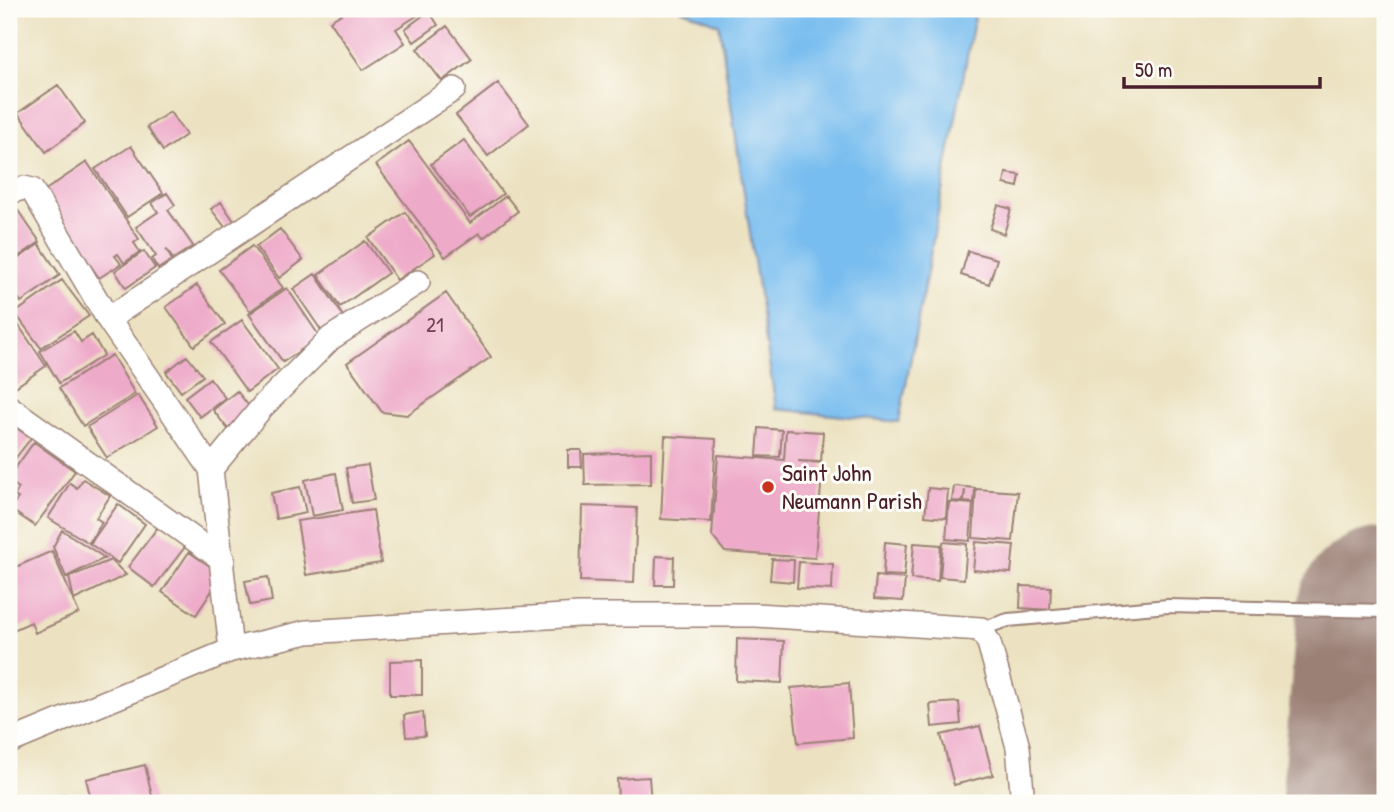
<svg xmlns="http://www.w3.org/2000/svg" width="1394" height="812" font-family="'Patrick Hand',sans-serif">
  <rect width="100%" height="100%" fill="#fdfcf7"/>
  <filter id="ink" filterUnits="userSpaceOnUse"><feTurbulence type="fractalNoise" baseFrequency=".0143" numOctaves="2"/><feDisplacementMap in="SourceGraphic" scale="14" xChannelSelector="R" yChannelSelector="G"/><feConvolveMatrix kernelMatrix="1 2 1 2 8 2 1 2 1" color-interpolation-filters="sRGB"/></filter>
  <filter id="wash" filterUnits="userSpaceOnUse"><feTurbulence type="fractalNoise" baseFrequency=".00686" numOctaves="4" result="noise"/><feDisplacementMap in="SourceGraphic" scale="28" xChannelSelector="R" yChannelSelector="G"/><feGaussianBlur stdDeviation="1.57" result="paint"/><feColorMatrix in="noise" values="0 0 0 0 0 0 0 0 0 0 0 0 0 0 0 0 0 1.4 0 .05"/><feComposite in="paint" operator="in"/></filter>
  <g filter="url(#wash)">
    <rect width="100%" height="100%" fill="#ece2c1"/>
    <path fill="#78bdef" stroke="#616e8d" stroke-width="2" d="M 680,9 L 976,9 L 899,422 L 776,409 L 719,24 Z"/>
    <g fill="none" stroke-linecap="round" stroke-linejoin="round">
      <path stroke="#9b8076" stroke-width="177" d="M 1370,803 L 1385,616"/>
    </g>
    <g id="blocks">
      <path fill="#eeaac9" d="M 350,9 L 421,9 L 423,12 L 396,29 L 405,43 L 363,70 L 330,21 Z
        M 429,11 L 438,25 L 414,42 L 405,29 Z
        M 447,26 L 472,59 L 442,81 L 417,49 Z
        M 498,83 L 529,124 L 488,156 L 456,115 Z
        M 58,85 L 85,123 L 46,152 L 18,113 Z
        M 170,112 L 186,135 L 163,151 L 147,127 Z
        M 464,140 L 503,194 L 470,217 L 431,164 Z
        M 409,141 L 470,223 L 506,196 L 518,211 L 483,238 L 479,233 L 445,257 L 376,165 Z
        M 131,146 L 163,193 L 127,217 L 95,169 Z
        M 87,162 L 139,239 L 134,243 L 140,252 L 124,263 L 118,254 L 115,256 L 121,264 L 99,278 L 41,193 Z
        M 1006,173 L 1020,175 L 1018,187 L 1004,184 Z
        M 167,193 L 175,205 L 168,210 L 193,246 L 173,259 L 166,249 L 172,260 L 158,269 L 152,259 L 156,256 L 136,227 L 158,212 L 152,203 Z
        M 12,202 L 40,242 L 9,263 L 9,204 Z
        M 221,202 L 234,221 L 225,227 L 211,209 Z
        M 998,205 L 1011,209 L 1004,234 L 990,229 Z
        M 405,212 L 435,254 L 397,280 L 368,238 Z
        M 280,229 L 303,260 L 279,278 L 256,247 Z
        M 365,241 L 388,273 L 340,307 L 318,275 Z
        M 39,244 L 60,275 L 21,302 L 9,284 L 9,265 Z
        M 252,246 L 283,288 L 250,311 L 219,270 Z
        M 144,251 L 155,268 L 126,288 L 115,271 Z
        M 968,251 L 997,259 L 989,284 L 961,275 Z
        M 315,274 L 347,322 L 325,336 L 293,289 Z
        M 62,280 L 89,316 L 41,348 L 15,313 Z
        M 197,285 L 225,324 L 194,346 L 166,307 Z
        M 287,288 L 320,337 L 283,362 L 249,314 Z
        M 446,293 L 491,357 L 407,415 L 382,412 L 347,363 Z
        M 9,311 L 46,366 L 11,390 L 9,389 Z
        M 242,320 L 278,369 L 247,392 L 211,342 Z
        M 74,331 L 81,342 L 92,335 L 104,355 L 59,383 L 40,351 Z
        M 112,355 L 135,394 L 83,426 L 59,388 Z
        M 187,356 L 203,376 L 181,392 L 166,372 Z
        M 210,378 L 225,398 L 200,417 L 185,397 Z
        M 237,391 L 252,410 L 228,429 L 213,410 Z
        M 138,395 L 158,426 L 107,458 L 87,427 Z
        M 9,423 L 31,438 L 14,460 L 9,456 Z
        M 759,428 L 782,430 L 780,457 L 757,456 Z
        M 786,430 L 823,432 L 821,462 L 798,461 L 823,463 L 815,558 L 725,552 L 712,536 L 718,455 L 784,460 Z
        M 665,436 L 716,439 L 711,522 L 661,519 Z
        M 34,442 L 75,471 L 35,526 L 10,509 L 18,498 L 14,496 L 19,488 L 9,481 L 9,477 Z
        M 568,450 L 581,450 L 582,467 L 568,467 Z
        M 651,452 L 651,484 L 585,485 L 584,454 Z
        M 9,459 L 15,463 L 9,474 Z
        M 368,465 L 374,500 L 352,503 L 346,468 Z
        M 336,473 L 343,510 L 312,516 L 305,480 Z
        M 83,479 L 110,496 L 96,518 L 102,522 L 89,543 L 48,518 L 70,483 L 77,488 Z
        M 954,486 L 975,488 L 974,503 L 964,502 L 965,490 L 963,502 L 952,501 Z
        M 300,487 L 306,513 L 276,519 L 271,493 Z
        M 928,488 L 948,490 L 946,518 L 925,516 Z
        M 976,489 L 1018,492 L 1013,541 L 973,538 Z
        M 949,502 L 973,504 L 970,541 L 946,539 Z
        M 118,504 L 145,524 L 118,563 L 90,544 Z
        M 582,506 L 637,508 L 634,583 L 580,581 Z
        M 373,510 L 381,563 L 306,575 L 297,521 Z
        M 158,527 L 185,547 L 154,587 L 128,567 Z
        M 62,530 L 105,558 L 66,577 L 53,547 Z
        M 885,542 L 907,544 L 904,576 L 883,575 Z
        M 943,542 L 967,544 L 964,579 L 940,577 Z
        M 976,542 L 1014,545 L 1011,573 L 973,570 Z
        M 914,543 L 941,545 L 938,581 L 911,579 Z
        M 52,551 L 79,613 L 35,633 L 31,622 L 9,632 L 9,570 Z
        M 189,552 L 217,571 L 217,583 L 196,615 L 162,592 Z
        M 656,556 L 674,557 L 673,585 L 655,585 Z
        M 772,559 L 794,560 L 793,582 L 770,580 Z
        M 111,560 L 126,575 L 74,600 L 69,577 Z
        M 799,562 L 833,564 L 832,590 L 797,588 Z
        M 876,576 L 905,579 L 903,601 L 874,599 Z
        M 268,577 L 272,601 L 250,605 L 245,581 Z
        M 1021,586 L 1051,587 L 1050,610 L 1020,608 Z
        M 737,639 L 784,641 L 782,683 L 736,681 Z
        M 422,660 L 422,695 L 390,695 L 390,661 Z
        M 849,683 L 853,738 L 798,743 L 791,688 Z
        M 959,702 L 961,724 L 932,727 L 930,704 Z
        M 423,712 L 425,736 L 406,737 L 404,715 Z
        M 980,726 L 993,775 L 954,785 L 941,735 Z
        M 145,765 L 153,800 L 146,803 L 92,803 L 86,779 Z
        M 649,777 L 651,803 L 618,803 L 617,779 Z
        M 65,794 L 67,803 L 34,803 L 34,802 Z
        M 951,800 L 1005,800 L 1005,803 L 951,803 Z"/>
    </g>
  </g>
  <g filter="url(#ink)">
    <use href="#blocks" fill-opacity="0" stroke="#9b8076" stroke-width="2"/>
    <g fill="none" stroke-linecap="round" stroke-linejoin="round">
      <defs>
        <path id="lane" d="M 981,629 L 1008,620 L 1168,606 L 1385,611"/>
        <path id="street" d="M 9,192 L 24,188 L 32,190 L 108,319 L 211,469
          M 108,319 L 454,89
          M 9,407 L 223,560
          M 231,650 L 211,469 L 263,406 L 331,338 L 418,282
          M 9,742 L 231,650 L 307,632 L 579,615 L 756,615 L 981,629 L 989,643 L 1018,747 L 1023,803"/>
      </defs>
      <use href="#lane" stroke="#9b8076" stroke-width="16"/>
      <use href="#street" stroke="#9b8076" stroke-width="26"/>
      <use href="#lane" stroke="#fff" stroke-width="12"/>
      <use href="#street" stroke="#fff" stroke-width="23"/>
    </g>
  </g>
  <circle fill="#c8321e" stroke="#fdfcf7" stroke-width="2.5" cx="768" cy="487" r="7"/>
  <g text-anchor="middle" stroke-width="6" stroke-linejoin="round" paint-order="stroke">
    <g font-size="21" fill="#734252">
      <text x="435" y="332">21</text>
    </g>
    <g font-size="24" fill="#4a1f2b" stroke="#fdfcf7" text-anchor="start">
      <text x="782" y="481">Saint John<tspan x="782" dy="28">Neumann Parish</tspan></text>
    </g>
  </g>
  <rect width="1394" height="812" fill="none" stroke="#fdfcf7" stroke-width="35"/>
  <path d="M1124 77v10h196v-10" fill="none" stroke="#4a1f2b" stroke-width="3.5"/>
  <text x="1135" y="77" font-size="21" fill="#4a1f2b" stroke="#fdfcf7" stroke-width="5" paint-order="stroke">50 m</text>
</svg>
